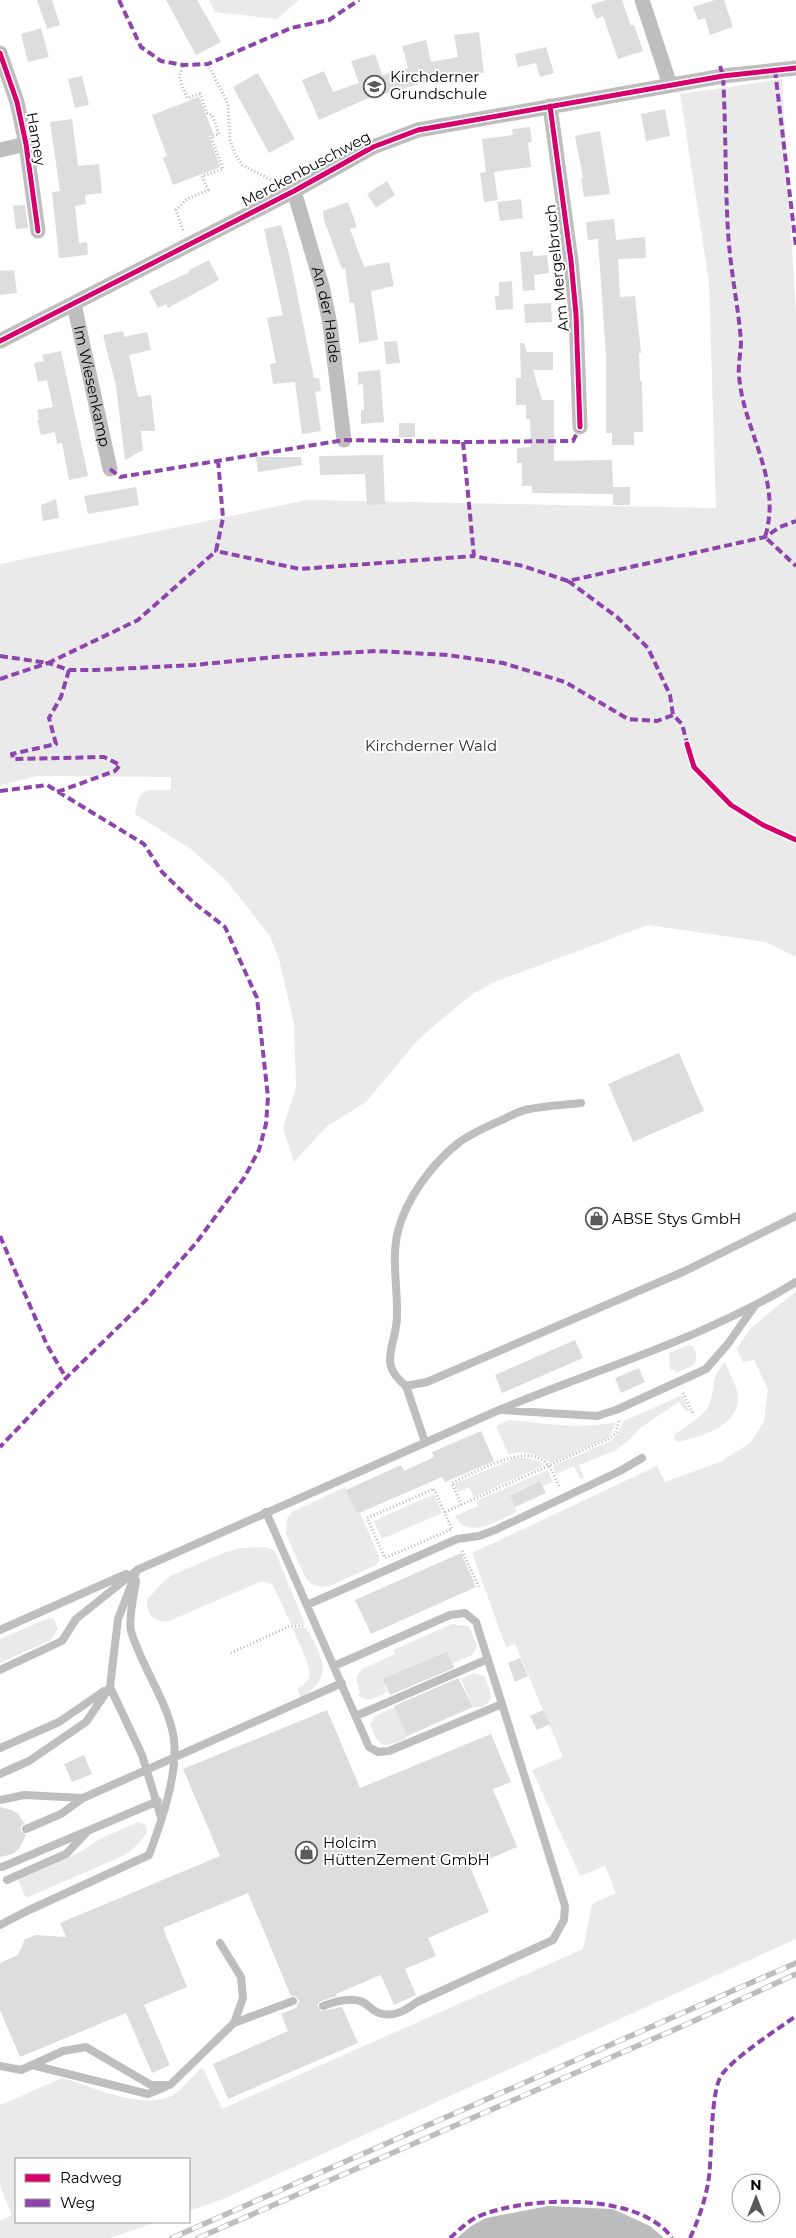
<svg xmlns="http://www.w3.org/2000/svg" width="796" height="2238" font-family="Montserrat,sans-serif">
  <rect width="100%" height="100%" fill="#fff"/>
  <path fill="#eaeaea" d="M 209,0 L 299,0 L 277,19 L 215,12 Z
    M 782,79 L 796,314 L 796,957 L 766,942 L 648,925 L 497,981 L 474,993 L 438,1022 L 416,1042 L 366,1102 L 326,1127 L 294,1162 L 283,1128 L 296,1087 L 294,1024 L 279,959 L 270,936 L 226,880 L 191,849 L 135,814 C 140,786 145,790 171,790 L 171,777 L 38,776 L 0,785 L 0,564 L 307,500 L 716,508 L 709,282 L 680,94 Z
    M 796,1291 L 796,1939 L 223,2199 L 189,2211 L 189,2159 L 16,2159 L 16,2222 L 157,2222 L 110,2238 L 0,2238 L 0,2221 L 12,2215 L 0,2186 L 0,2105 L 63,2078 C 92,2087 148,2113 176,2093 C 185,2086 193,2076 201,2068 L 204,2070 L 222,2109 L 583,1949 L 592,1904 L 616,1893 L 605,1866 L 580,1876 L 532,1770 L 563,1757 L 515,1644 L 506,1647 L 472,1553 L 657,1466 L 665,1482 L 720,1462 L 750,1443 L 764,1422 L 768,1389 L 754,1360 L 743,1362 L 737,1349 L 750,1329 Z
    M 689,1345 L 692,1346 L 696,1352 L 696,1361 L 692,1366 L 676,1373 L 674,1369 L 670,1371 L 669,1353 Z
    M 725,1362 C 728,1371 734,1381 737,1391 C 745,1425 702,1436 678,1442 L 674,1440 L 675,1434 C 686,1426 706,1416 710,1402 C 717,1383 709,1381 725,1362 Z
    M 682,1395 L 689,1411 L 687,1412 L 679,1402 L 640,1428 L 630,1439 L 616,1450 L 579,1465 L 584,1478 L 580,1479 L 574,1466 L 556,1474 L 553,1466 L 611,1441 L 618,1433 L 624,1421 Z
    M 509,1420 C 543,1423 581,1430 615,1422 L 616,1424 L 609,1437 L 551,1463 C 540,1455 523,1449 509,1455 L 496,1426 Z
    M 515,1458 C 525,1458 537,1458 544,1465 L 474,1497 L 469,1487 L 458,1492 L 454,1484 Z
    M 548,1470 L 553,1482 L 543,1486 L 540,1481 L 510,1494 L 517,1512 C 499,1520 468,1541 455,1516 L 478,1506 L 476,1501 Z
    M 345,1487 L 357,1514 L 360,1513 L 379,1556 L 379,1561 L 376,1565 L 330,1586 L 320,1587 L 312,1584 L 306,1579 L 286,1534 L 287,1519 L 292,1512 Z
    M 434,1494 L 442,1513 L 382,1539 L 374,1521 Z
    M 267,1547 L 275,1551 L 305,1624 L 291,1624 L 273,1585 L 262,1581 L 169,1621 C 153,1623 147,1615 147,1600 L 161,1584 L 172,1575 L 226,1552 L 241,1548 Z
    M 49,1618 L 54,1619 L 58,1629 L 51,1640 L 0,1663 L 0,1639 Z
    M 452,1624 L 468,1626 L 471,1630 L 477,1646 L 472,1655 L 452,1664 L 446,1651 L 382,1679 L 387,1692 C 377,1697 368,1704 358,1695 L 360,1693 L 356,1678 L 362,1669 L 395,1654 L 393,1650 Z
    M 292,1628 L 307,1628 C 322,1660 336,1674 301,1698 L 297,1689 C 301,1686 307,1684 309,1678 C 313,1668 297,1639 292,1628 Z
    M 474,1673 L 485,1677 L 491,1694 L 490,1701 L 482,1707 L 473,1707 L 461,1679 Z
    M 395,1707 L 407,1736 L 405,1739 C 382,1749 380,1748 370,1725 L 375,1716 Z
    M 138,1822 L 146,1825 L 147,1833 L 136,1846 L 125,1855 L 26,1898 L 18,1880 L 80,1852 L 100,1839 Z"/>
  <path fill="#bcbcbc" d="M 548,2206 L 613,2209 L 650,2226 L 664,2238 L 457,2238 L 471,2226 L 486,2218 Z"/>
  <path fill="#ddd" d="M 37,0 L 52,0 L 60,25 L 47,29 Z
    M 166,0 L 197,0 L 221,42 L 196,55 Z
    M 606,0 L 622,0 L 631,26 L 634,25 L 643,51 L 618,59 L 603,16 L 596,19 L 591,5 Z
    M 715,0 L 724,0 L 733,27 L 710,35 L 705,18 L 698,20 L 693,7 Z
    M 41,28 L 49,57 L 28,62 L 21,34 Z
    M 479,32 L 484,73 L 460,75 L 412,86 L 364,100 L 319,120 L 302,80 L 324,71 L 333,92 L 359,83 L 351,61 L 375,54 L 382,75 L 408,68 L 402,46 L 426,40 L 431,62 L 458,57 L 454,35 Z
    M 546,47 L 554,73 L 540,77 L 536,63 L 518,67 L 515,54 Z
    M 258,73 L 295,139 L 269,153 L 233,87 Z
    M 82,76 L 89,105 L 75,108 L 68,79 Z
    M 199,97 L 214,135 L 209,136 L 220,167 L 173,185 L 163,158 L 167,156 L 152,115 Z
    M 665,109 L 670,136 L 646,141 L 641,114 Z
    M 72,119 L 78,166 L 99,164 L 102,193 L 85,195 L 86,204 L 75,206 L 79,243 L 87,242 L 88,255 L 59,258 L 52,192 L 60,191 L 50,122 Z
    M 530,127 L 532,142 L 528,143 L 531,167 L 494,172 L 498,200 L 484,202 L 480,173 L 486,172 L 482,139 L 513,135 L 512,129 Z
    M 600,131 L 610,194 L 584,197 L 581,178 L 583,178 L 575,136 Z
    M 387,181 L 395,195 L 376,208 L 367,194 Z
    M 521,199 L 523,218 L 500,221 L 497,202 Z
    M 348,202 L 357,227 L 350,229 L 364,267 L 389,262 L 394,286 L 371,291 L 378,340 L 359,343 L 354,303 L 350,303 L 345,268 L 342,269 L 324,220 L 323,211 Z
    M 25,205 L 28,228 L 16,229 L 13,206 Z
    M 614,219 L 616,240 L 645,237 L 646,258 L 618,259 L 620,297 L 635,296 L 641,353 L 639,353 L 640,381 L 642,381 L 643,432 L 634,432 L 634,445 L 612,445 L 612,433 L 606,433 L 606,356 L 598,239 L 588,240 L 586,222 Z
    M 281,225 L 290,258 L 314,378 L 319,378 L 321,391 L 315,392 L 321,431 L 302,434 L 295,382 L 273,384 L 270,364 L 276,363 L 267,318 L 283,315 L 264,229 Z
    M 533,251 L 533,256 L 547,255 L 549,273 L 534,275 L 535,290 L 523,291 L 520,252 Z
    M 209,260 L 219,280 L 168,308 L 166,304 L 158,308 L 149,291 L 190,272 L 189,270 Z
    M 14,270 L 17,293 L 0,295 L 0,271 Z
    M 512,281 L 513,309 L 496,310 L 495,296 L 499,296 L 499,282 Z
    M 551,303 L 552,322 L 525,323 L 524,304 Z
    M 123,331 L 124,337 L 147,332 L 151,350 L 129,355 L 138,397 L 151,395 L 155,431 L 141,431 L 143,450 L 125,460 L 116,386 L 103,335 Z
    M 397,341 L 400,363 L 386,364 L 384,342 Z
    M 520,343 L 524,343 L 527,352 L 553,352 L 553,370 L 533,370 L 542,400 L 554,400 L 554,461 L 612,460 L 613,487 L 630,487 L 630,505 L 613,505 L 613,494 L 532,493 L 532,486 L 522,486 L 522,463 L 517,463 L 517,448 L 531,447 L 530,419 L 526,419 L 526,405 L 516,405 L 516,378 L 521,378 Z
    M 61,351 L 88,476 L 69,480 L 62,443 L 57,444 L 55,432 L 41,435 L 37,420 L 39,420 L 37,410 L 53,407 L 47,380 L 38,382 L 34,363 L 44,361 L 42,355 Z
    M 380,370 L 384,422 L 361,424 L 361,410 L 364,410 L 363,384 L 358,385 L 358,372 Z
    M 399,423 L 415,423 L 415,437 L 399,437 Z
    M 383,455 L 385,504 L 367,505 L 365,474 L 320,475 L 319,456 Z
    M 256,457 L 301,457 L 302,465 L 258,472 Z
    M 136,487 L 139,505 L 88,514 L 84,496 Z
    M 56,499 L 59,518 L 43,521 L 41,505 Z
    M 679,1053 L 704,1111 L 633,1142 L 608,1084 Z
    M 575,1340 L 583,1358 L 502,1393 L 495,1375 Z
    M 639,1368 L 645,1382 L 621,1393 L 615,1378 Z
    M 481,1431 L 494,1461 L 445,1482 L 442,1477 L 357,1514 L 346,1490 L 401,1465 L 404,1471 L 434,1457 L 432,1452 Z
    M 540,1481 L 546,1493 L 515,1507 L 510,1495 Z
    M 461,1553 L 476,1587 L 371,1634 L 355,1600 Z
    M 447,1651 L 454,1668 L 390,1695 L 382,1679 Z
    M 520,1658 L 528,1676 L 515,1682 L 508,1663 Z
    M 458,1678 L 473,1707 L 407,1736 L 394,1706 Z
    M 327,1710 L 360,1788 L 491,1734 L 511,1782 L 493,1789 L 517,1847 L 470,1867 L 489,1912 L 428,1938 L 436,1956 L 405,1969 L 416,1995 L 394,2005 L 381,1975 L 336,1994 L 337,1996 L 321,2001 L 317,2005 L 321,2011 L 342,2007 L 358,2043 L 228,2099 L 213,2064 L 288,2031 L 281,2014 L 296,2008 L 299,2001 L 296,1996 L 291,1996 L 248,1893 L 163,1928 L 187,1987 L 144,2005 L 170,2065 L 152,2073 L 126,2013 L 20,2057 L 0,2010 L 0,1963 L 18,1955 L 25,1939 L 36,1935 L 66,1937 L 60,1923 L 220,1856 L 183,1769 Z
    M 543,1710 L 550,1724 L 537,1730 L 530,1716 Z
    M 84,1755 L 92,1774 L 72,1782 L 64,1764 Z
    M 0,1807 L 12,1810 L 18,1814 L 25,1824 L 21,1826 L 21,1831 L 26,1835 L 19,1849 L 13,1854 L 0,1857 Z"/>
  <g fill="none" stroke-linecap="round" stroke-linejoin="round">
    <path stroke="#b8b8b8" stroke-width="3" stroke-dasharray="1 2.5" stroke-linecap="butt" d="M 208,64 L 228,104 L 230,140 L 235,154 L 242,165 L 275,182
      M 183,230 L 176,210 L 187,199 L 208,190 L 202,176 L 223,169 L 211,137 L 219,134 L 212,115 L 207,113 L 200,94 L 187,98 L 179,77 L 183,65
      M 683,1393 L 693,1414
      M 434,1489 L 452,1529 L 385,1558 L 367,1518 Z
      M 461,1505 L 452,1483 C 474,1473 522,1444 544,1461 C 552,1467 555,1479 560,1488
      M 445,1512 L 610,1438 L 616,1432 L 619,1421
      M 462,1551 L 480,1589
      M 231,1653 L 290,1626 L 303,1626"/>
    <path stroke="#bebebe" stroke-width="8" d="M 581,1103 C 563,1105 542,1106 525,1110 C 517,1112 510,1116 504,1119 C 488,1126 471,1133 457,1144 C 432,1164 406,1199 398,1231 C 391,1258 398,1289 397,1317 C 396,1347 377,1363 406,1386 L 427,1382 L 685,1271 L 796,1216
      M 406,1386 L 425,1442
      M 501,1410 L 597,1416 L 616,1410 L 706,1369 L 727,1345 L 754,1307
      M 266,1512 L 369,1747 L 378,1752 L 389,1751 L 502,1704 L 565,1906 L 564,1920 L 553,1940 L 417,2002 C 406,2010 394,2018 379,2013 C 373,2011 368,2005 363,2002 C 352,1997 334,2002 323,2006
      M 307,1605 L 457,1539 L 479,1536 L 495,1530 L 620,1471 L 642,1458
      M 0,1630 L 126,1574
      M 334,1666 L 450,1615 L 465,1613 L 476,1622 L 502,1704
      M 0,1670 L 62,1641 L 76,1619 L 136,1571
      M 110,1687 L 142,1755 L 161,1817
      M 356,1716 L 488,1659
      M 0,1748 L 59,1722 L 104,1691
      M 0,1774 L 29,1761 L 86,1722 L 110,1687 L 118,1619 L 137,1570 L 499,1410 C 597,1369 705,1338 796,1282
      M 0,1800 L 24,1795 L 83,1798 L 342,1683
      M 26,1829 L 61,1814 L 83,1798
      M 2,1867 L 158,1801
      M 7,1880 L 66,1854 L 86,1833
      M 0,1925 L 27,1911 L 149,1855 C 161,1823 178,1775 174,1740 C 170,1705 141,1666 131,1631 C 128,1620 134,1594 136,1581
      M 234,2023 L 293,2001
      M 32,2065 L 148,2094 L 165,2087
      M 0,2066 L 21,2070 L 63,2051 L 86,2047 L 151,2085 L 170,2085 L 234,2023 L 243,1998 L 241,1977 L 220,1943"/>
    <g stroke="#bebebe" stroke-width="15">
      <path d="M 642,0 L 670,85"/>
      <path d="M 0,53 L 17,102 L 26,144 L 38,231"/>
      <path d="M 550,106 L 571,261 L 576,314 L 580,427"/>
      <path d="M 0,150 L 26,144"/>
      <path id="s1" d="M 294,191 L 322,286 L 330,324 L 344,440"/>
      <path id="s2" d="M 74,304 L 110,469"/>
      <path d="M 0,341 L 294,191 L 373,147 L 418,130 L 723,76 L 796,68"/>
    </g>
    <defs>
      <path id="rail" d="M 172,2238 L 796,1963
        M 198,2238 L 685,2025 L 796,1974"/>
    </defs>
    <use href="#rail" stroke="#bdbdbd" stroke-width="5.5"/>
    <use href="#rail" stroke="#fff" stroke-width="4" stroke-dasharray="11" stroke-linecap="butt"/>
    <path stroke="#8e44ad" stroke-width="4" stroke-dasharray="8 4" stroke-linecap="butt" d="M 119,0 L 141,47 L 161,61 L 183,65 L 208,64 L 291,28 L 329,20 L 359,0
      M 720,66 L 723,76 C 726,128 725,180 728,231 C 730,268 738,304 741,341 C 741,352 738,364 739,375 C 743,431 783,479 765,537 L 796,566
      M 775,70 L 796,247
      M 463,442 L 474,556 L 523,566 L 568,581 L 765,537 L 780,527 L 796,521
      M 218,460 L 223,518 L 216,551 L 300,569 L 474,556
      M 110,469 L 120,477 L 344,440 L 463,442 L 573,441 L 580,427
      M 568,581 L 617,617 L 648,648 L 670,695 L 673,715
      M 0,656 L 48,663 L 138,620 L 216,551
      M 0,679 L 48,663 L 69,670 L 95,670 L 194,665 L 285,656 L 377,651 L 447,655 L 503,663 L 565,682 L 628,719 L 657,721 L 673,715 L 682,724 L 688,747
      M 0,791 L 47,785 L 144,844 L 162,872 L 193,902 L 225,927 L 257,998 L 268,1097 L 266,1124 L 259,1150 L 244,1178 L 196,1243 L 146,1300 L 66,1378 L 0,1447
      M 57,792 L 115,771 L 120,765 L 104,757 L 13,759 L 12,754 L 56,744 L 49,718 L 61,697 L 69,670
      M 0,1236 L 47,1345 L 66,1378
      M 450,2238 C 458,2231 467,2222 477,2217 C 524,2196 639,2191 672,2238
      M 690,2238 C 698,2221 705,2201 708,2183 C 713,2159 709,2089 723,2073 C 739,2054 775,2031 796,2016"/>
    <defs>
      <path id="cycleway" d="M 0,53 L 17,102 L 26,144 L 38,231
        M 550,106 L 571,261 L 576,314 L 580,427
        M 0,341 L 294,191 L 373,147 L 418,130 L 723,76 L 796,68
        M 687,744 L 694,767 L 731,805 L 763,825 L 796,840"/>
    </defs>
    <use href="#cycleway" stroke="#fff" stroke-width="8"/>
    <use href="#cycleway" stroke="#d6006c" stroke-width="5"/>
  </g>
  <defs>
    <symbol id="school-ring" viewBox="-11 -11 22 22"><circle r="9.5" fill="#fff" stroke="#595959" stroke-width="1.5"/><path d="M0-5L7-2L0 1L-7-2ZM-4 1L0 2.5L4 1V4Q0 6-4 4Z" fill="#595959"/></symbol>
    <symbol id="shop-ring" viewBox="-11 -11 22 22"><circle r="9.5" fill="#fff" stroke="#595959" stroke-width="1.5"/><path d="M-5-2.5h2.3a2.7 3.5 0 0 1 5.4 0H5L5.5 6h-11ZM-1.5-2.5h3a1.5 2.3 0 0 0-3 0Z" fill="#595959"/></symbol>
  </defs>
  <g fill-rule="evenodd">
    <use href="#school-ring" x="362" y="74" width="25" height="25"/>
    <use href="#shop-ring" x="584" y="1206" width="25" height="25"/>
    <use href="#shop-ring" x="294" y="1840" width="25" height="25"/>
  </g>
  <g text-anchor="middle" stroke-width="4" stroke-linejoin="round" paint-order="stroke">
    <g font-size="15" fill="#000" stroke="#fff" text-anchor="start">
      <text x="390" y="82">Kirchderner<tspan x="390" dy="17">Grundschule</tspan></text>
      <text x="612" y="1224">ABSE Stys GmbH</text>
      <text x="323" y="1848">Holcim<tspan x="323" dy="17">HüttenZement GmbH</tspan></text>
    </g>
    <g font-size="15" fill="#000" stroke="#fff">
      <text transform="translate(36 139) rotate(80)" y="5">Hamey</text>
      <text transform="translate(306 169) rotate(-28)" y="5">Merckenbuschweg</text>
      <text transform="translate(557 268) rotate(-96)" y="5">Am Mergelbruch</text>
      <text dy="5" stroke="none"><textPath href="#s1" startOffset="128">An der Halde</textPath></text>
      <text dy="5" stroke="none"><textPath href="#s2" startOffset="84">Im Wiesenkamp</textPath></text>
    </g>
    <g font-size="15" fill="#303030" stroke="#fff">
      <text x="431" y="751">Kirchderner Wald</text>
    </g>
  </g>
  <rect x="15" y="2158" width="175" height="65" fill="#ffffff" stroke="#999999"/>
  <rect x="25" y="2174" width="25" height="8" fill="#d6006c" stroke="#999999"/>
  <text x="60" y="2183" font-size="15" fill="#000000">Radweg</text>
  <rect x="25" y="2199" width="25" height="8" fill="#8e44ad" stroke="#999999"/>
  <text x="60" y="2208" font-size="15" fill="#000000">Weg</text>
  <g transform="translate(756 2198)"><circle r="24" fill="#ffffff" stroke="#999999"/>
  <path d="M0-4L9 19L0 12L-9 19Z" fill="#595959"/>
  <text y="-8" font-size="14" font-weight="bold" text-anchor="middle" fill="#000000">N</text>
  </g>
</svg>
